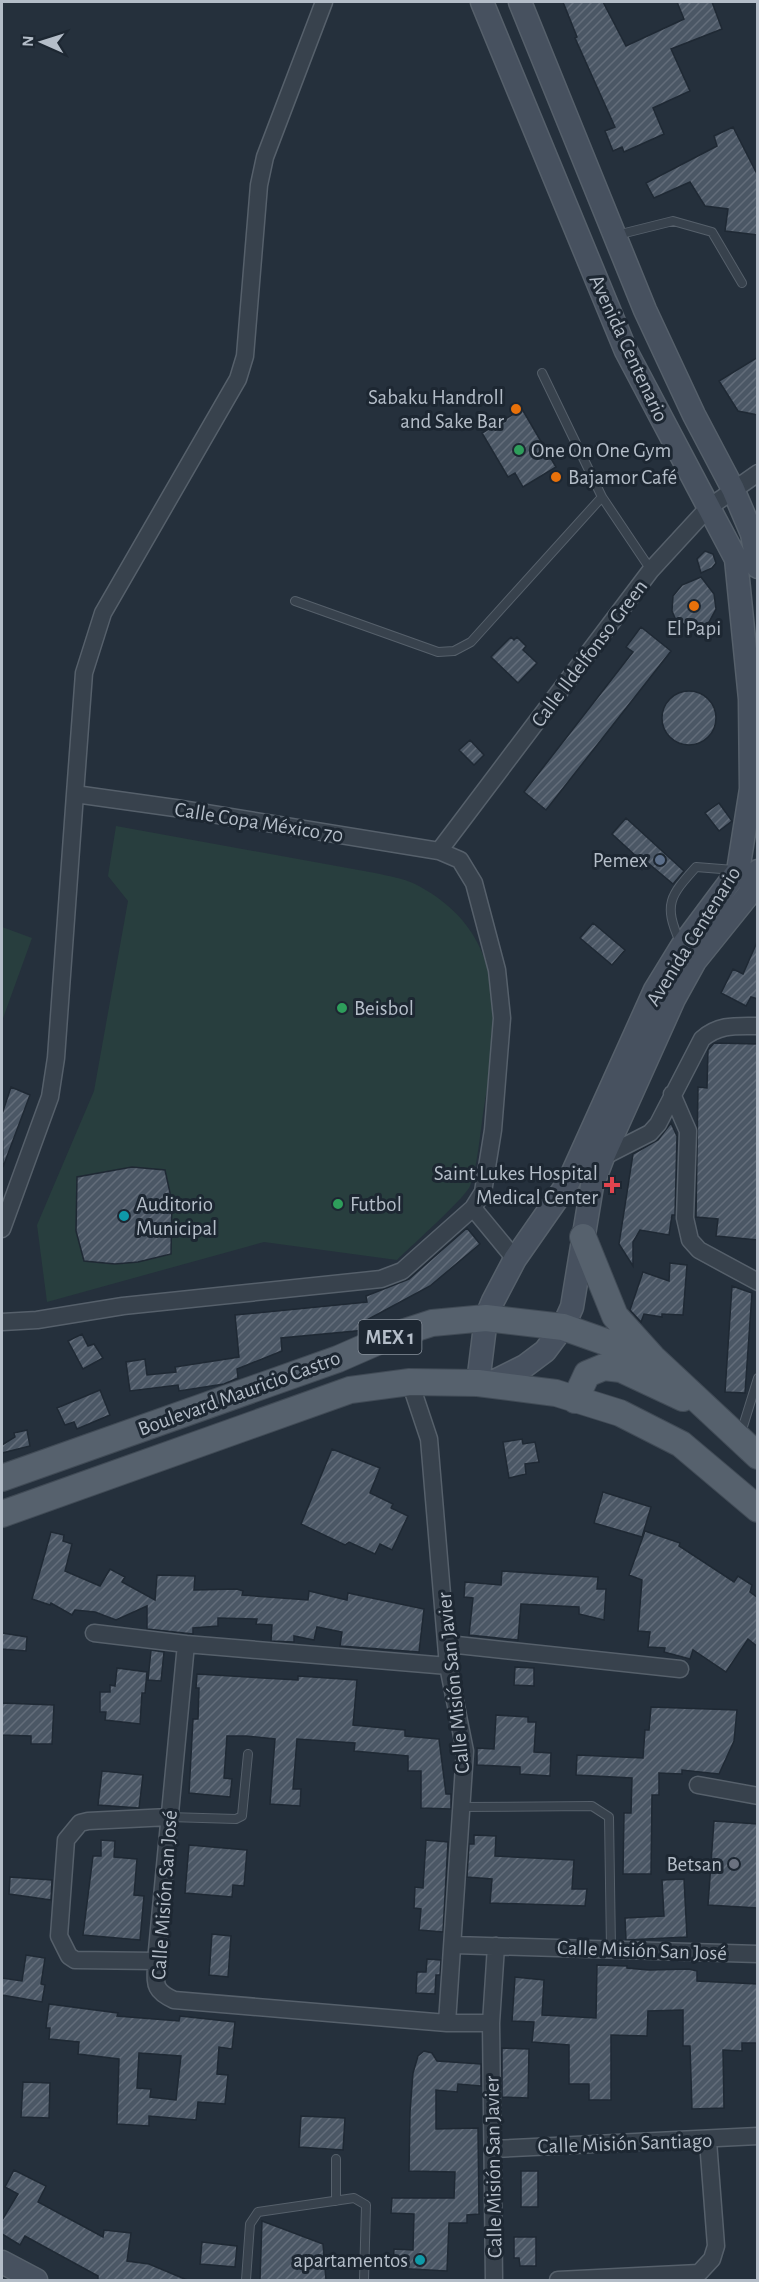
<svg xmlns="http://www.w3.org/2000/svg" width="759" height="2282" font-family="'Alegreya Sans',sans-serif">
  <defs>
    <pattern id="building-hatch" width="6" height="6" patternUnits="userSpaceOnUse" patternTransform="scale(1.5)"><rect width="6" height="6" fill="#4b5765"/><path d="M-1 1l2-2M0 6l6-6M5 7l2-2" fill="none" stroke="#636d7a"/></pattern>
  </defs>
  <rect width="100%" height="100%" fill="#25303c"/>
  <path fill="#283e3e" d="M 116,826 L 375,873 C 388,876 403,878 415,884 C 506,931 500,1013 485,1101 C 481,1123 478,1167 470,1186 C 466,1197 409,1248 397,1260 L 264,1242 L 47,1302 L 37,1225 L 94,1091 L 128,901 L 108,876 Z
    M 2,927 L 32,938 L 2,1021 Z"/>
  <path fill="url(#building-hatch)" stroke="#1f2934" stroke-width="1.5" fill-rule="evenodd" d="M 563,2 L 603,2 L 626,46 L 684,19 L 677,2 L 712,2 L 722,29 L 671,49 L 690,91 L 653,108 L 664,134 L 624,152 L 622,147 L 613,151 L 605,131 L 615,127 L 575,38 L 577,37 Z
    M 733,127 L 758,176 L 758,235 L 725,231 L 728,209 L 705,206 L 690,182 L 654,198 L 646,183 L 717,146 L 714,136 Z
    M 758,357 L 758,415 L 738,411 L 719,381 Z
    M 522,409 L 556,467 L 523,487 L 515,473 L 508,477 L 482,433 Z
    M 705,551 L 713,554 L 716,563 L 712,568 L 701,573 L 697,559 Z
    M 701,577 L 714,594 L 716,609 L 709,622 L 702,626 L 688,627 L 675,618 L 672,611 L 673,596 L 682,585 Z
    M 641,627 L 671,651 L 546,810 L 524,792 L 633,652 L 626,647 Z
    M 511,637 L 514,640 L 517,637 L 526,646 L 523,650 L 537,663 L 518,683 L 491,657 Z
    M662 718a27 27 0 1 1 54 0a27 27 0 1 1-54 0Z
    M 470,740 L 484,755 L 474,765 L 459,750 Z
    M 719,803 L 732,821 L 719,831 L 705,813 Z
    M 626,818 L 684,871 L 673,884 L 648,863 L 642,870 L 632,861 L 636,856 L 612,834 Z
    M 593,923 L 625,950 L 612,965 L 580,938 Z
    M 758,940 L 758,999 L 751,997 L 746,1006 L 721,993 L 733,969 L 743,974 Z
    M 714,1043 L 758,1044 L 758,1240 L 716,1236 L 718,1219 L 696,1217 L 698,1087 L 707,1088 L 708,1050 Z
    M 11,1087 L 30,1095 L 3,1167 L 2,1114 Z
    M 671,1123 L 677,1136 L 675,1215 L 672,1215 L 669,1235 L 640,1230 L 633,1242 L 633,1266 L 619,1244 L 633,1154 L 658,1140 Z
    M 132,1167 L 165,1170 L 172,1202 L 171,1254 L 138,1262 L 115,1264 L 84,1261 L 76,1231 L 77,1177 Z
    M 467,1228 L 480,1244 L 430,1286 L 365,1321 L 366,1330 L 281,1338 L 282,1351 L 237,1369 L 238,1378 L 224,1384 L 179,1391 L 178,1385 L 130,1391 L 126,1362 L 145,1359 L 147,1375 L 176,1372 L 175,1367 L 239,1357 L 235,1315 L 367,1302 L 366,1296 L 409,1279 Z
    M 670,1263 L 687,1265 L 683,1315 L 662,1314 L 662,1317 L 644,1314 L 641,1322 L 630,1310 L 643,1272 L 669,1281 Z
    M 732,1286 L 752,1293 L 745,1393 L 725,1392 Z
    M 82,1334 L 88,1346 L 94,1344 L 103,1358 L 83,1369 L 68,1341 Z
    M 100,1390 L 110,1415 L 77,1429 L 74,1422 L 65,1425 L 57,1408 Z
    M 27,1430 L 30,1446 L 2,1453 L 2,1445 L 15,1437 L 14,1433 Z
    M 522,1439 L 523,1444 L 535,1442 L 539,1462 L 525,1464 L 526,1474 L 509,1478 L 503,1442 Z
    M 332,1449 L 380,1468 L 370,1493 L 393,1504 L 391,1508 L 408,1516 L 392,1550 L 380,1544 L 375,1554 L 349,1542 L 345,1545 L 301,1524 Z
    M 603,1492 L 651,1507 L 642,1537 L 594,1523 Z
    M 645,1531 L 680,1543 L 679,1546 L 734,1582 L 738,1576 L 752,1585 L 750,1592 L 758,1598 L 758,1647 L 748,1639 L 726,1672 L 693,1650 L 690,1659 L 664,1652 L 665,1648 L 648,1647 L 650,1632 L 638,1631 L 642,1580 L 629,1575 Z
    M 51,1532 L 64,1535 L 63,1541 L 72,1544 L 65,1571 L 100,1586 L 110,1569 L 125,1577 L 122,1582 L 155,1600 L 157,1575 L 195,1576 L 194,1590 L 237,1589 L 243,1591 L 242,1595 L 308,1600 L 309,1591 L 347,1600 L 348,1593 L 424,1609 L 419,1652 L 340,1646 L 342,1632 L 317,1627 L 314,1640 L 294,1636 L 294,1642 L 271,1641 L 272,1625 L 256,1624 L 257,1619 L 218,1618 L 218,1626 L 193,1628 L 193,1634 L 147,1629 L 147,1606 L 116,1620 L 95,1612 L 75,1610 L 72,1615 L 51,1603 L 50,1605 L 32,1599 Z
    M 502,1571 L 598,1577 L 597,1589 L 606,1589 L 604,1620 L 579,1614 L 579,1607 L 521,1604 L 518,1640 L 469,1635 L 473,1598 L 464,1597 L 465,1582 L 501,1585 Z
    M 2,1633 L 27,1637 L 26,1651 L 2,1649 Z
    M 151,1650 L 164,1652 L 161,1681 L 148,1680 Z
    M 515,1667 L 534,1668 L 534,1686 L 514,1685 Z
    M 117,1668 L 147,1672 L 145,1693 L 142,1693 L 140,1724 L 105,1720 L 106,1712 L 100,1712 L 100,1692 L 110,1692 L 110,1685 L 115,1686 Z
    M 197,1674 L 298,1680 L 298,1676 L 357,1680 L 353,1725 L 405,1730 L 405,1736 L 439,1739 L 446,1794 L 451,1794 L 451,1809 L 421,1808 L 421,1771 L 408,1771 L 408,1756 L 354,1751 L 355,1743 L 297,1739 L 293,1789 L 301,1789 L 300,1806 L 270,1804 L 275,1739 L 246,1736 L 227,1736 L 224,1778 L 232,1779 L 230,1797 L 189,1793 L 193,1719 L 198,1719 L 199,1688 L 196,1688 Z
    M 2,1703 L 54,1705 L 52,1744 L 31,1744 L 31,1736 L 2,1735 Z
    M 651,1707 L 737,1710 L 734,1741 L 719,1774 L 682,1770 L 682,1774 L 659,1773 L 659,1795 L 652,1795 L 651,1874 L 623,1874 L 624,1813 L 631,1813 L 632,1778 L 576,1775 L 577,1755 L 643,1758 L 645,1730 L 649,1730 Z
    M 496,1715 L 528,1717 L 528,1722 L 536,1722 L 534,1752 L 551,1753 L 550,1776 L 520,1774 L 520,1767 L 477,1765 L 477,1748 L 494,1749 Z
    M 102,1771 L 143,1775 L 139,1808 L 98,1805 Z
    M 714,1821 L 758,1824 L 758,1908 L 708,1905 Z
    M 474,1835 L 496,1836 L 495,1856 L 574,1860 L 572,1889 L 587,1889 L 585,1906 L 490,1903 L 492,1879 L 467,1877 L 469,1844 L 474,1844 Z
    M 101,1840 L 115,1841 L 114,1857 L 137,1859 L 134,1895 L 144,1896 L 140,1940 L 83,1935 L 93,1856 L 101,1856 Z
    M 426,1840 L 448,1842 L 443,1932 L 419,1930 L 421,1909 L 414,1908 L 415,1887 L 423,1888 Z
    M 189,1845 L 247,1850 L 244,1886 L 233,1885 L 232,1897 L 185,1893 Z
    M 10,1877 L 52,1880 L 51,1900 L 9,1894 Z
    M 684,1879 L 687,1937 L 626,1940 L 625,1918 L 664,1916 L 662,1880 Z
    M 212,1934 L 231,1936 L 228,1977 L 209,1975 Z
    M 26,1955 L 45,1958 L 41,1984 L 45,1985 L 42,2002 L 2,1995 L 2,1978 L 22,1981 Z
    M 427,1959 L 441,1960 L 440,1975 L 436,1975 L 435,1994 L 416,1993 L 417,1972 L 426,1972 Z
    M 597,1965 L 627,1966 L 627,1968 L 649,1970 L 689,1969 L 697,1971 L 697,1981 L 758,1984 L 758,2043 L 742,2043 L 742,2051 L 723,2050 L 724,2108 L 692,2109 L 690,2046 L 683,2046 L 683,2010 L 648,2011 L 647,2036 L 611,2035 L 611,2100 L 589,2100 L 589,2084 L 569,2084 L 569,2045 L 532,2042 L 534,2022 L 512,2021 L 515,1977 L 544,1980 L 542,2015 L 596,2018 Z
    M 49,2004 L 118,2013 L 117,2016 L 179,2021 L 180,2016 L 235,2022 L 232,2049 L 219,2047 L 217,2074 L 228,2075 L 225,2104 L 198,2102 L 196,2120 L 149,2116 L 149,2126 L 117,2124 L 119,2059 L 78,2054 L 79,2042 L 49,2039 L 50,2028 L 46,2028 ZM 139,2053 L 181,2056 L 176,2100 L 150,2097 L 151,2089 L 137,2088 Z
    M 502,2048 L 529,2049 L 528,2098 L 502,2097 Z
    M 424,2051 L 432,2053 L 437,2061 L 481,2064 L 481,2086 L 458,2084 L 457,2092 L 436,2090 L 436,2129 L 478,2128 L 479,2214 L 467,2215 L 467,2223 L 449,2223 L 447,2271 L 393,2268 L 394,2249 L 413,2250 L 414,2214 L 391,2213 L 392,2198 L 454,2198 L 455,2172 L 409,2171 L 410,2112 L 413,2073 L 418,2056 Z
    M 23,2082 L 50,2083 L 49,2118 L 21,2117 Z
    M 301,2116 L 345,2118 L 343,2150 L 299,2147 Z
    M 14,2170 L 46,2186 L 38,2202 L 103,2237 L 104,2230 L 131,2233 L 127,2261 L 149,2264 L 187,2280 L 98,2280 L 98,2276 L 25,2236 L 20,2245 L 2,2234 L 2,2220 L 18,2194 L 5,2187 Z
    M 521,2171 L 538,2171 L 538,2207 L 521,2207 Z
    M 262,2221 L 323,2244 L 326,2280 L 260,2280 Z
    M 514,2237 L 536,2237 L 536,2266 L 520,2266 L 519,2258 L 514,2258 Z
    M 202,2242 L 237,2246 L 235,2267 L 200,2264 Z"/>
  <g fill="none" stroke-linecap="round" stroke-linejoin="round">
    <defs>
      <path id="lane" d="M 617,235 L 673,221 L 712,232 L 742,283
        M 542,373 L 602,497 L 651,570
        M 295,601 L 438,652 L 454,651 L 471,642 L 602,497
        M 680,942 C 663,904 670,896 696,867 L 734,870
        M 740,1436 L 758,1378
        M 462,1807 L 592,1806 L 609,1817 L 611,1949
        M 169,1817 L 236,1819 L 242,1816 L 248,1754
        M 336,2159 L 336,2201
        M 246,2280 L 250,2224 L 258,2212 L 354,2198 L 366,2205 L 364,2280"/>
      <path id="street" d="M 75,794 L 84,673 L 103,613 L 238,379 L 245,356 L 259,185 L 265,157 L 324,2
        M 439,851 L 651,570 L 708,508 L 758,473
        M 672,1094 L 688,1131 L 685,1218 L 690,1240 L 699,1250 L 758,1282
        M 603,1157 L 650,1133 L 658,1124 L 702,1039 C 719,1024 736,1026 758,1026
        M 2,1229 L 50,1097 L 56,1058 L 75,794 L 175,808 L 439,851 L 460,860 L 474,883 L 497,970 L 502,1018 L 493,1130 L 483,1192 L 473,1208 L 515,1259
        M 2,1322 L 37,1320 L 123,1306 L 381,1279 L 402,1271 L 473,1208
        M 410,1382 L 429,1439 L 448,1666 L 465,1751 L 447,2023
        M 94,1633 L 186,1644
        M 448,1644 L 680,1669
        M 448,1666 L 186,1644 L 156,1961 C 156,1983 152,1990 174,2000 L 447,2023 L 491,2023
        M 698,1785 L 758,1796
        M 454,1945 L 758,1954
        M 156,1961 L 75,1960 L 69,1956 L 59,1936 L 66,1840 L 80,1823 L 88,1821 L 169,1817
        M 493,2149 L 758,2136
        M 494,2280 L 491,2023 L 496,1946
        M 558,2280 L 699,2273 L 712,2259 L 716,2246 L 708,2141"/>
      <path id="secondary" d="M 520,2 L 645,310 L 694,415 L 733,489 L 752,534 L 758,567
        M 478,1383 L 486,1318 L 493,1301 L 515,1259 L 568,1183 L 655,990 L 682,946 L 738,871 L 751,789 L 750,699 L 736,559 L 626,351 L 482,2
        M 489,1384 L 525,1366 L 545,1351 L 563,1327 L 572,1307 L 592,1186 L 603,1157 L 674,999 L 695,961 L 749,894 L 758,871
        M 2,2262 L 36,2280"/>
      <path id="primary" d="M 583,1237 L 615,1316 L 652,1357
        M 575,1400 L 587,1374 L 604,1367 L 621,1369 L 683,1398
        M 2,1478 L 338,1359 L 386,1338 L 432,1323 L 486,1318 L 563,1327 L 654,1359 L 758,1456
        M 2,1514 L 350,1390 L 410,1382 L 478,1383 L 556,1393 L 620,1413 L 681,1444 L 758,1509"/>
    </defs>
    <use href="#lane" stroke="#56606b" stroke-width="10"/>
    <use href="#street" stroke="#56606b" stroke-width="19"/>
    <use href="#secondary" stroke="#56606b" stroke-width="25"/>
    <use href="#primary" stroke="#414b56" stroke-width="28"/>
    <use href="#lane" stroke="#38424d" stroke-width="8"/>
    <use href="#street" stroke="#38424d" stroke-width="16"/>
    <use href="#secondary" stroke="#47515f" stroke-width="22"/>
    <use href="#primary" stroke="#56616d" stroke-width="26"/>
  </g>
  <g fill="#e8710a" stroke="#1d2732" stroke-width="2">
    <circle cx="516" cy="409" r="6"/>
    <circle cx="556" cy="477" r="6"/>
    <circle cx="694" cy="606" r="6"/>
  </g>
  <g fill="#2e9e5b" stroke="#1d2732" stroke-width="2">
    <circle cx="519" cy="450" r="6"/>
    <circle cx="342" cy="1008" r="6"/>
    <circle cx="338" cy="1204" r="6"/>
  </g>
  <circle fill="#5c6f8a" stroke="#1d2732" stroke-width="2" cx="660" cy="860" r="6"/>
  <path fill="#e0444e" stroke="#1d2732" stroke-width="2" d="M609 1176h6v6h6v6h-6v6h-6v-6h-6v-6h6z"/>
  <g fill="#0f9aa8" stroke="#1d2732" stroke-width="2">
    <circle cx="124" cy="1216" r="6"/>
    <circle cx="420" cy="2260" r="6"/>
  </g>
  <circle fill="#6b7280" stroke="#1d2732" stroke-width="2" cx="734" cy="1864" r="6"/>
  <g text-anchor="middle" stroke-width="6" stroke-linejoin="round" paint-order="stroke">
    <rect fill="#1d2732" stroke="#87909b" stroke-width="1.5" x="358.5" y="1320" width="63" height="34" rx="4.5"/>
    <g font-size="20" font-weight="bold" fill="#b4bdc8">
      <text x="390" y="1344">MEX 1</text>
    </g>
    <g font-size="21" fill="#b4bdc8" stroke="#1d2732">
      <text transform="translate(629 348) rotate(65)" y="7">Avenida Centenario</text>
      <text transform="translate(589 653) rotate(-53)" y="7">Calle Ildelfonso Green</text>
      <text transform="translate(259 822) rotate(9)" y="7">Calle Copa México 70</text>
      <text transform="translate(693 936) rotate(-58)" y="7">Avenida Centenario</text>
      <text transform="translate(239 1393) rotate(-20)" y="7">Boulevard Mauricio Castro</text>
      <text transform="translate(453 1683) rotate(-96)" y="7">Calle Misión San Javier</text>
      <text transform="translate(164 1895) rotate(-86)" y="7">Calle Misión San José</text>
      <text transform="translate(642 1950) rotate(2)" y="7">Calle Misión San José</text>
      <text transform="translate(625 2143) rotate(-2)" y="7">Calle Misión Santiago</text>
      <text transform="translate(493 2167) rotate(-91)" y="7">Calle Misión San Javier</text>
    </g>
    <g font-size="21" fill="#b4bdc8" stroke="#1d2732" text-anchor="end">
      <text x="504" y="404">Sabaku Handroll<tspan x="504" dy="24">and Sake Bar</tspan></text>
      <text x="531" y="457" text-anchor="start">One On One Gym</text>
      <text x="568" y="484" text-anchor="start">Bajamor Café</text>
      <text x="694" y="635" text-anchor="middle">El Papi</text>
      <text x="648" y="867">Pemex</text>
      <text x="354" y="1015" text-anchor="start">Beisbol</text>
      <text x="598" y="1180">Saint Lukes Hospital<tspan x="598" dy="24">Medical Center</tspan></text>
      <text x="136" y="1211" text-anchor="start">Auditorio<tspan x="136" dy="24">Municipal</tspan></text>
      <text x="350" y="1211" text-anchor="start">Futbol</text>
      <text x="722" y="1871">Betsan</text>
      <text x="408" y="2267">apartamentos</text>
    </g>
  </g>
  <rect width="759" height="2282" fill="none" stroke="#b4bdc8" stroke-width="6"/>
  <g transform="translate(42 42) rotate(273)" stroke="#1d2732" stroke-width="4.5" paint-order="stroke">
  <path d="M0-4.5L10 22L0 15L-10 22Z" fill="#b4bdc8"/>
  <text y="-9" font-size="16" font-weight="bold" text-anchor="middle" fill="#b4bdc8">N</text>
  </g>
</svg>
